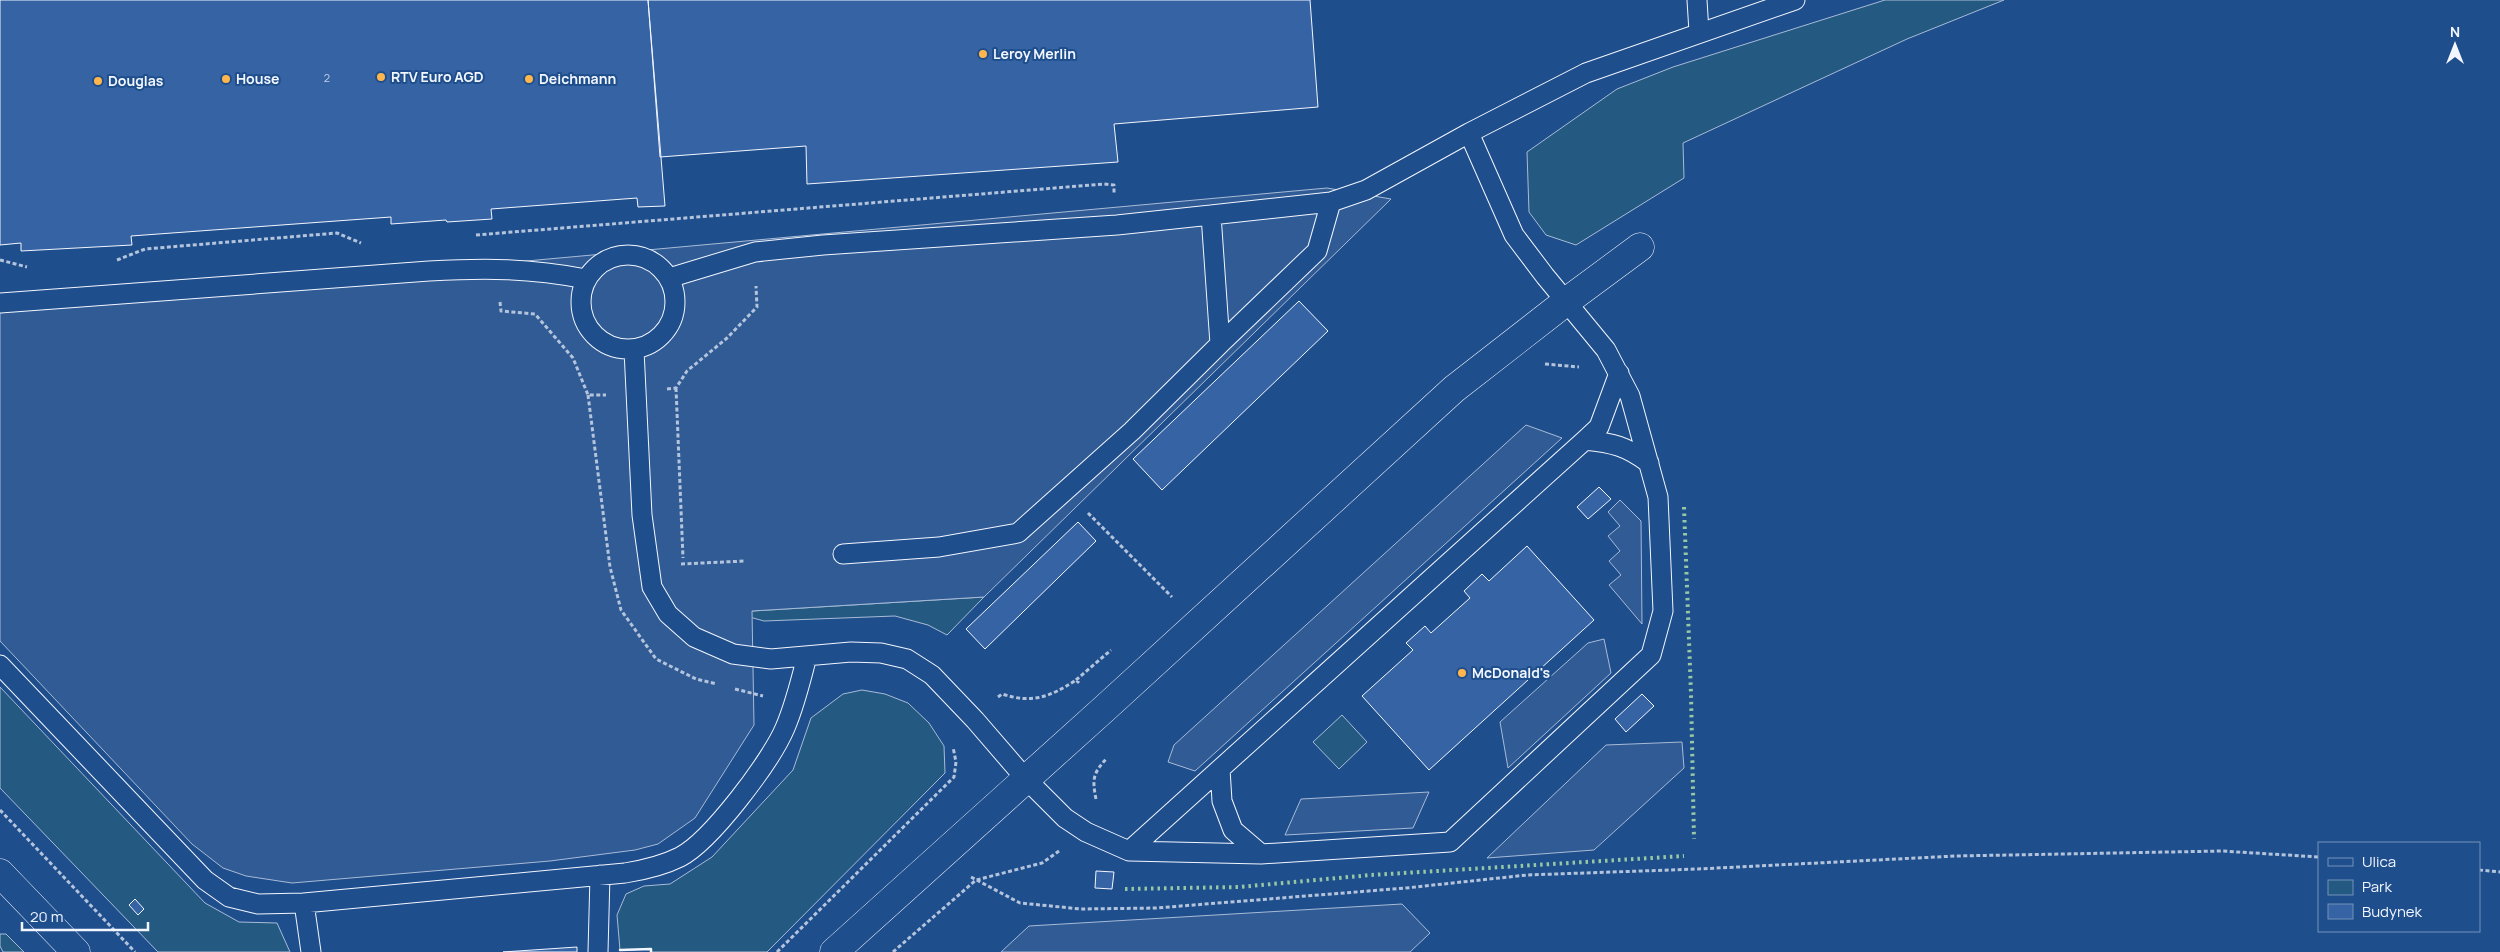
<svg xmlns="http://www.w3.org/2000/svg" width="2500" height="952" font-family="Manrope,sans-serif">
  <rect width="100%" height="100%" fill="#1f4e8c"/>
  <path fill="#245a82" stroke="#a8bbd7" d="M 1885,0 L 2004,0 L 1907,39 L 1683,143 L 1684,178 L 1576,245 L 1546,235 L 1529,212 L 1527,152 L 1617,89 L 1673,67 Z
    M 984,597 L 947,635 L 928,625 L 895,616 L 764,621 L 728,611 L 752,611 Z
    M 0,687 L 205,903 L 239,922 L 277,923 L 290,952 L 158,952 L 0,788 Z
    M 862,690 L 885,694 L 908,703 L 929,723 L 944,746 L 945,773 L 767,952 L 651,952 L 651,949 L 620,950 L 617,915 L 626,894 L 644,886 L 670,884 L 712,857 L 793,770 L 811,718 L 843,694 Z
    M 1342,715 L 1367,742 L 1339,769 L 1313,742 Z
    M 0,934 L 6,934 L 24,952 L 3,952 L 0,946 Z"/>
  <path fill="#305b95" stroke="#a8bbd7" d="M 1327,188 L 1391,199 L 984,597 L 752,611 L 754,725 L 695,818 L 658,844 L 635,850 L 550,861 L 292,883 L 246,876 L 223,868 L 192,844 L 0,641 L 0,309 Z
    M 1526,425 L 1562,438 L 1195,771 L 1168,762 L 1174,745 Z
    M 1620,500 L 1641,521 L 1642,624 L 1609,585 L 1621,575 L 1609,561 L 1620,551 L 1608,536 L 1620,526 L 1608,512 Z
    M 1604,639 L 1611,673 L 1508,768 L 1500,722 L 1588,643 Z
    M 1682,742 L 1684,768 L 1594,850 L 1487,858 L 1606,745 Z
    M 1429,792 L 1413,828 L 1285,835 L 1301,799 Z
    M 1402,904 L 1430,933 L 1410,952 L 1001,952 L 1029,926 Z"/>
  <path fill="#3563a3" stroke="#f2f6ff" d="M 0,0 L 648,0 L 665,206 L 638,207 L 637,198 L 491,209 L 492,219 L 447,222 L 446,220 L 391,224 L 391,217 L 131,236 L 132,245 L 21,251 L 21,243 L 0,245 Z
    M 648,0 L 1310,0 L 1318,107 L 1114,124 L 1118,162 L 807,184 L 806,146 L 660,157 Z
    M 1299,301 L 1328,331 L 1162,490 L 1133,459 Z
    M 1599,487 L 1611,499 L 1588,519 L 1577,507 Z
    M 1078,522 L 1096,541 L 985,649 L 966,629 Z
    M 1527,546 L 1594,620 L 1429,770 L 1362,696 L 1413,650 L 1406,643 L 1425,626 L 1431,633 L 1470,598 L 1464,591 L 1482,574 L 1489,581 Z
    M 1642,694 L 1654,706 L 1626,732 L 1615,719 Z
    M 1096,871 L 1114,872 L 1112,889 L 1095,888 Z
    M 135,899 L 144,909 L 138,915 L 129,905 Z
    M 577,947 L 577,952 L 503,952 Z"/>
  <g fill="none" stroke-linecap="round" stroke-linejoin="round">
    <defs>
      <path id="service" d="M 1697,0 L 1699,32
        M 1211,215 L 1331,202
        M581 302a47 47 0 1 1 94 0a47 47 0 1 1-94 0Z
        M 669,278 L 755,252 L 823,245 L 1117,225 L 1211,215 L 1220,344 L 1132,431 L 1018,533 L 939,547 L 843,554
        M 0,303 L 429,271 C 486,268 529,268 586,279
        M 1220,344 L 1317,251 L 1331,202 L 1366,190 L 1469,133
        M 634,350 L 642,515 L 652,587 L 668,614 L 694,637 L 733,654 L 771,659 L 851,652 L 881,653 L 907,659 L 932,675 L 975,720 L 1025,778 L 1065,818 L 1086,832 L 1129,851 L 1261,854 L 1450,842 L 1651,655 L 1663,611 L 1658,497 L 1630,396 L 1606,350 L 1545,276 L 1514,235 L 1469,133 L 1586,73 L 1795,0
        M 1585,440 C 1613,443 1626,446 1649,463
        M 0,665 L 205,880 L 229,897 L 258,904 L 304,903 L 625,873 C 644,870 662,866 680,857 C 711,841 771,761 785,728 C 795,705 801,680 807,656
        M 1220,769 L 1222,801 L 1233,830 L 1261,854
        M 1129,851 L 1585,440 L 1599,427 L 1619,373
        M 304,903 L 311,952
        M 598,952 L 600,875"/>
      <path id="minor" d="M 834,952 L 1104,709 L 1454,389 L 1567,301 L 1640,247"/>
      <path id="tertiary" d="M 0,873 L 76,952"/>
    </defs>
    <use href="#service" stroke="#f2f6ff" stroke-width="21"/>
    <use href="#minor" stroke="#f2f6ff" stroke-width="29"/>
    <use href="#tertiary" stroke="#f2f6ff" stroke-width="29"/>
    <path stroke="#b3c4dc" stroke-width="3" stroke-dasharray="4 2.5" stroke-linecap="butt" d="M 476,235 L 1104,184 L 1114,185 L 1114,194
      M 0,260 L 27,267
      M 117,260 L 145,249 L 337,233 L 361,243
      M 500,302 L 501,311 L 535,314 L 573,358 L 588,395 L 606,395
      M 1545,364 L 1579,367
      M 676,388 L 683,558
      M 667,389 L 676,388 L 687,371 L 727,338 L 757,307 L 756,286
      M 588,395 L 610,567 L 621,610 L 656,659 L 696,679 L 717,684
      M 1088,513 L 1172,597
      M 681,564 L 745,561
      M 1076,680 L 1111,650
      M 735,689 L 763,696
      M 998,697 L 1002,694 C 1032,704 1050,697 1076,680 L 1079,683
      M 1096,799 C 1092,779 1093,773 1107,758
      M 0,810 L 135,952
      M 2479,870 L 2500,872
      M 971,877 L 1020,903 L 1081,909 L 1156,908 L 1406,888 L 1527,875 L 1698,869 L 1956,856 L 2222,851 L 2319,857
      M 777,952 L 954,777 L 956,762 L 953,747
      M 893,952 L 976,880 L 1042,863 L 1059,851"/>
    <use href="#service" stroke="#1f4e8c" stroke-width="19"/>
    <use href="#minor" stroke="#1f4e8c" stroke-width="28"/>
    <use href="#tertiary" stroke="#1f4e8c" stroke-width="28"/>
    <path stroke="#97c8a6" stroke-width="4" stroke-dasharray="2.5 4" stroke-linecap="butt" d="M 1684,507 L 1691,694 L 1694,839
      M 1125,889 L 1239,887 L 1371,875 L 1684,856"/>
    <path stroke="#f2f6ff" stroke-width="2.5" d="M 620,950 L 651,949 L 651,952"/>
  </g>
  <g fill="#ffb74d" stroke="#1f4e8c" stroke-width="2">
    <circle cx="983" cy="54" r="5"/>
    <circle cx="381" cy="77" r="5"/>
    <circle cx="226" cy="79" r="5"/>
    <circle cx="529" cy="79" r="5"/>
    <circle cx="98" cy="81" r="5"/>
    <circle cx="1462" cy="673" r="5"/>
  </g>
  <g text-anchor="middle" stroke-width="4" stroke-linejoin="round" paint-order="stroke">
    <g font-size="11" fill="#c3d1e8">
      <text x="327" y="82">2</text>
    </g>
    <g font-size="14" font-weight="bold" fill="#f2f6ff" stroke="#1f4e8c" text-anchor="start">
      <text x="993" y="59">Leroy Merlin</text>
      <text x="391" y="82">RTV Euro AGD</text>
      <text x="236" y="84">House</text>
      <text x="539" y="84">Deichmann</text>
      <text x="108" y="86">Douglas</text>
      <text x="1472" y="678">McDonald's</text>
    </g>
  </g>
  <rect x="2318" y="842" width="162" height="90" fill="#1f4e8c" stroke="#7391ba"/>
  <rect x="2328" y="858" width="25" height="8" fill="#1f4e8c" stroke="#7391ba"/>
  <text x="2362" y="867" font-size="15" fill="#f2f6ff">Ulica</text>
  <rect x="2328" y="880" width="25" height="15" fill="#245a82" stroke="#7391ba"/>
  <text x="2362" y="892" font-size="15" fill="#f2f6ff">Park</text>
  <rect x="2328" y="904" width="25" height="15" fill="#3563a3" stroke="#7391ba"/>
  <text x="2362" y="917" font-size="15" fill="#f2f6ff">Budynek</text>
  <g transform="translate(2455 45)" stroke="#1f4e8c" stroke-width="4" paint-order="stroke">
  <path d="M0-4L9 19L0 12L-9 19Z" fill="#f2f6ff"/>
  <text y="-8" font-size="14" font-weight="bold" text-anchor="middle" fill="#f2f6ff">N</text>
  </g>
  <path d="M22 922v8h126v-8" fill="none" stroke="#f2f6ff" stroke-width="2.5"/>
  <text x="30" y="922" font-size="15" fill="#f2f6ff" stroke="#1f4e8c" stroke-width="4" paint-order="stroke">20 m</text>
</svg>
